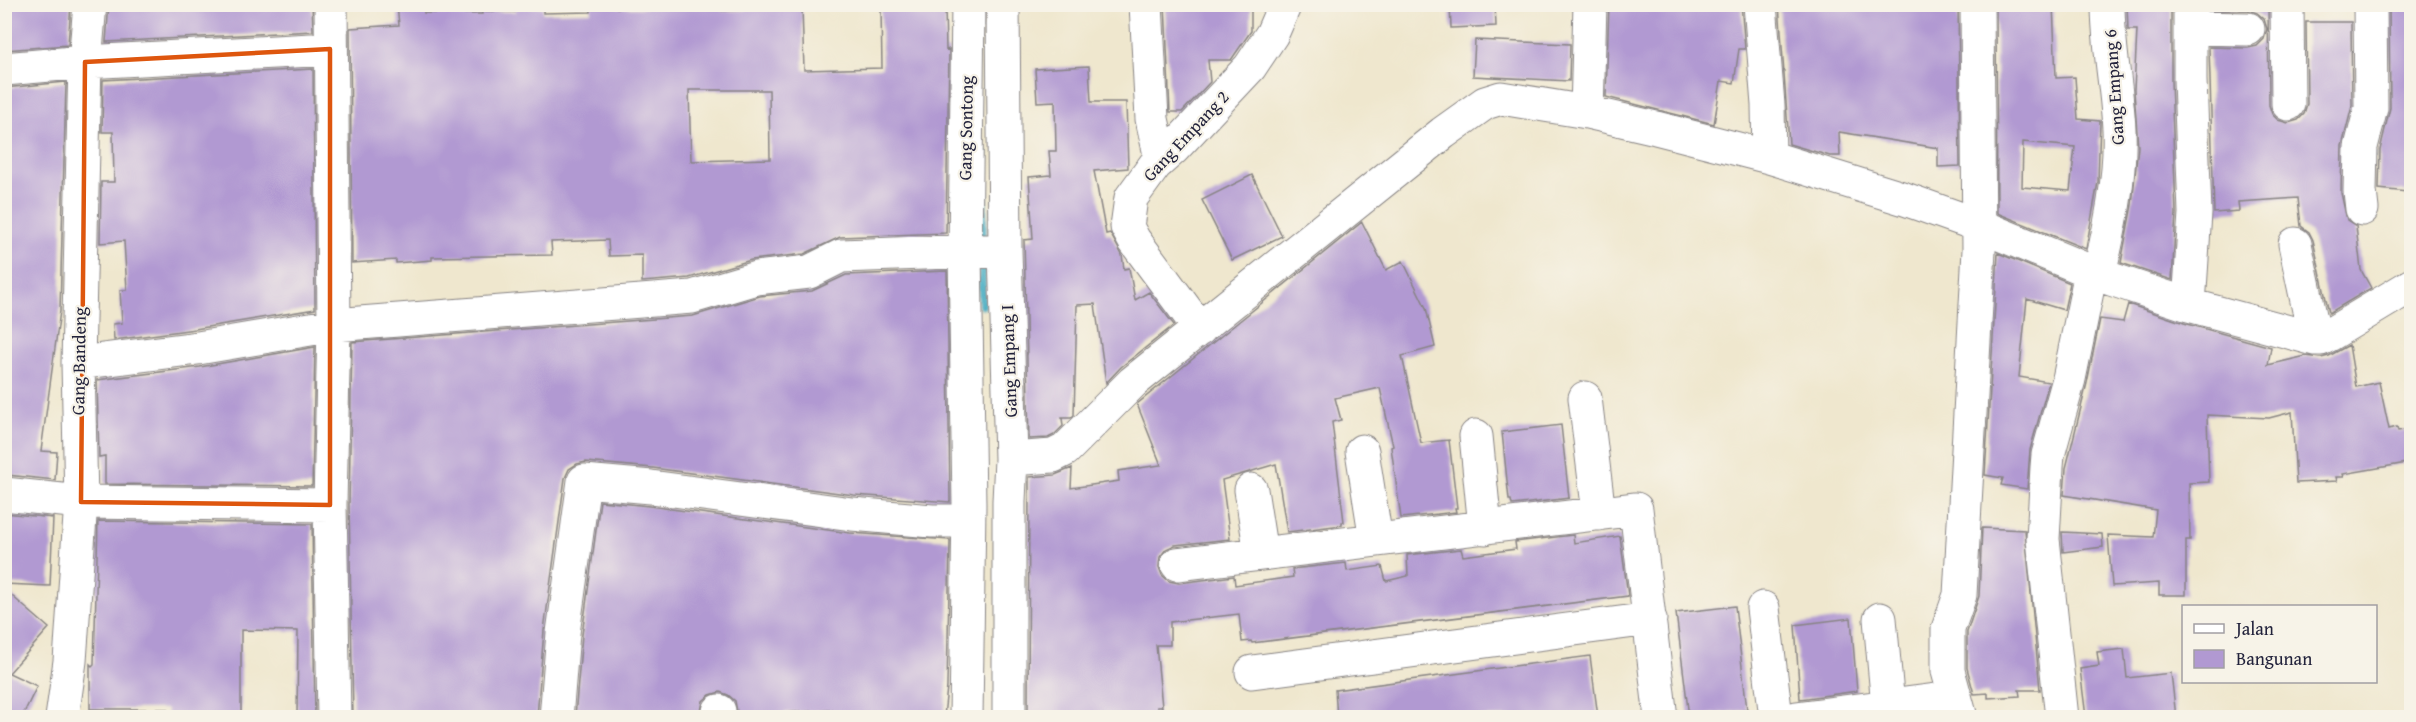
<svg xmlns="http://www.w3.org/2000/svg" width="2416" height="722" font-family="'Gentium Book Plus',serif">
  <rect width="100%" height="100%" fill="#f7f3e8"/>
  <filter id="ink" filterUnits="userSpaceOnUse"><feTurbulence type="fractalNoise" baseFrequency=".0167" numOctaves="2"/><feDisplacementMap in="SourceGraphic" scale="12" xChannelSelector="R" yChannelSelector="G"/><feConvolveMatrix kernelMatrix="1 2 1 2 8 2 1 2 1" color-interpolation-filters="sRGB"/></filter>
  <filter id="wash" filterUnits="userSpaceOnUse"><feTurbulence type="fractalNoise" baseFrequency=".008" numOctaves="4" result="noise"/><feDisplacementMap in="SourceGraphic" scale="24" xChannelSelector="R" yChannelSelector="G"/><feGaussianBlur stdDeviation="1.35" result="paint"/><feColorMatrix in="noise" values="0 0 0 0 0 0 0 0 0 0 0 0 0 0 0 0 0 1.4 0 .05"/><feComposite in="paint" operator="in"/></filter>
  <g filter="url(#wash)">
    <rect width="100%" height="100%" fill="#efe7ce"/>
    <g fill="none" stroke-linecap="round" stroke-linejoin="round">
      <path stroke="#42abc2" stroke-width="9" d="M 982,305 L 983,154"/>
    </g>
    <g id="blocks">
      <path fill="#b199d2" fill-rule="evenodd" d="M 4,4 L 71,4 L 68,45 L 4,50 Z
        M 109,4 L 312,4 L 313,31 L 106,42 Z
        M 397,4 L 423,4 L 424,13 L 482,14 L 482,11 L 515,12 L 515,8 L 543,7 L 543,13 L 591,12 L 591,4 L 617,4 L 617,8 L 722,7 L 722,11 L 802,8 L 804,70 L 882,68 L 881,9 L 884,9 L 884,7 L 945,6 L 946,50 L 949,49 L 946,233 L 840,237 L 804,254 L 751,260 L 689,278 L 642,282 L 642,255 L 609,256 L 608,240 L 551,242 L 552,255 L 432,257 L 432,260 L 396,263 L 396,260 L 352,263 L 350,28 L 399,25 ZM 689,90 L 769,90 L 770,159 L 691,161 Z
        M 1165,4 L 1251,4 L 1251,31 L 1231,60 L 1208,60 L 1210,82 L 1182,112 L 1170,112 Z
        M 1450,4 L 1495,4 L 1496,26 L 1451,28 Z
        M 1609,4 L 1741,4 L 1745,49 L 1739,49 L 1734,83 L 1721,81 L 1714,124 L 1606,97 Z
        M 1779,4 L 1958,4 L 1960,166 L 1938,167 L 1938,148 L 1839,132 L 1840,156 L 1830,156 L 1789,144 Z
        M 1996,4 L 2053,4 L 2056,78 L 2075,77 L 2078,119 L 2100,121 L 2098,182 L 2086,249 L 1997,213 ZM 2023,142 L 2075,147 L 2070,191 L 2022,187 Z
        M 2127,4 L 2171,4 L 2171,81 L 2176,213 L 2172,280 L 2121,263 L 2132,205 L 2138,147 L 2134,90 L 2137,30 L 2128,30 Z
        M 2209,4 L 2268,4 L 2269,105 L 2272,114 L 2278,120 L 2288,123 L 2298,120 L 2304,114 L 2307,104 L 2306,22 L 2351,22 L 2352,106 L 2342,146 L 2341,193 L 2347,220 L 2356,226 L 2361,270 L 2371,288 L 2329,313 L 2313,240 L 2309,232 L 2301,226 L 2298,198 L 2238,202 L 2239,211 L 2214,213 L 2209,47 L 2248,48 L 2257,46 L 2264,39 L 2267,29 L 2264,19 L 2257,13 L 2248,10 L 2209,10 Z
        M 2389,4 L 2412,4 L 2412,151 L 2407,192 L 2379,189 L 2380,150 L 2390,108 Z
        M 1475,40 L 1570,44 L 1569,81 L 1473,76 Z
        M 1089,66 L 1091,102 L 1126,102 L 1128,168 L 1094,171 L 1106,234 L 1110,233 L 1122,255 L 1124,269 L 1129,268 L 1135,300 L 1149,292 L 1174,325 L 1121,367 L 1106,383 L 1095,304 L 1077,305 L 1074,415 L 1071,418 L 1062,418 L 1063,426 L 1054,435 L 1048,438 L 1029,439 L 1024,240 L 1033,239 L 1029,177 L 1051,175 L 1049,151 L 1056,151 L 1055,101 L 1037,102 L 1035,69 Z
        M 313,69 L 315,309 L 195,329 L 114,340 L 113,324 L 122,323 L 120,290 L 127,290 L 124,241 L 100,243 L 101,182 L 114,182 L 113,132 L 102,132 L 103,80 Z
        M 66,82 L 60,311 L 41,451 L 57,452 L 55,480 L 7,475 L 9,440 L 4,439 L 4,88 Z
        M 1252,175 L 1282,236 L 1232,260 L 1202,200 Z
        M 1362,222 L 1386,270 L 1403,261 L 1426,308 L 1435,347 L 1402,356 L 1421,443 L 1449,440 L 1457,508 L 1455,508 L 1456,512 L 1401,518 L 1391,447 L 1393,446 L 1380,388 L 1335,398 L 1341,420 L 1332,422 L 1344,522 L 1342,522 L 1342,525 L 1287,532 L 1276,464 L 1222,480 L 1230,539 L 1175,545 L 1166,549 L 1160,557 L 1159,567 L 1162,575 L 1169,581 L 1179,583 L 1234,576 L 1235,585 L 1293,577 L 1292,569 L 1346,563 L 1347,571 L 1382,566 L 1386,581 L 1408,576 L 1407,555 L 1461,549 L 1463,556 L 1516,549 L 1515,542 L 1573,535 L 1574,543 L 1620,536 L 1628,596 L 1252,643 L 1251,641 L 1242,642 L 1239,614 L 1170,622 L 1170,645 L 1156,645 L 1162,707 L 1157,707 L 1159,717 L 1028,717 L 1029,477 L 1055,475 L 1072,468 L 1071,488 L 1119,481 L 1118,471 L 1161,465 L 1137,404 Z
        M 1998,253 L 2070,283 L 2064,310 L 2027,299 L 2019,377 L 2049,382 L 2030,450 L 2027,489 L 2001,485 L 2003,478 L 1985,475 Z
        M 947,271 L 950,502 L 854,495 L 653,468 L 586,462 L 577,464 L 569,469 L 565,478 L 544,630 L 537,717 L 353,717 L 349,505 L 352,342 L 693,316 L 760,296 L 812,291 L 846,275 Z
        M 2128,304 L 2184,323 L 2271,347 L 2268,365 L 2306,356 L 2321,358 L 2329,356 L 2349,345 L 2356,387 L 2379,382 L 2389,429 L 2397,427 L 2398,431 L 2412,429 L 2412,462 L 2343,474 L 2344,477 L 2336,477 L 2337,481 L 2296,483 L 2292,412 L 2269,418 L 2207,415 L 2209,482 L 2189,483 L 2190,540 L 2186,540 L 2186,595 L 2159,595 L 2159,583 L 2112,586 L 2108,535 L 2153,537 L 2156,510 L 2064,495 L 2066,468 L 2087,383 L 2100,319 L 2123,322 Z
        M 315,347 L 312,486 L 105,484 L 105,456 L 99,457 L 97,380 L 200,367 Z
        M 1561,425 L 1569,498 L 1512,505 L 1511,500 L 1509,500 L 1502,432 Z
        M 600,501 L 649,506 L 850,533 L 950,540 L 947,687 L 944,717 L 832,717 L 832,710 L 783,713 L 783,717 L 738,717 L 735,701 L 728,695 L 720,692 L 710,695 L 703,701 L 700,717 L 643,717 L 643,715 L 575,717 L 582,635 Z
        M 4,513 L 53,518 L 50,586 L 4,584 Z
        M 98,521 L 312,524 L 315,717 L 297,717 L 298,631 L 241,630 L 241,717 L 167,717 L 167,709 L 90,709 L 90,664 L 92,666 L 94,664 Z
        M 1982,528 L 2025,530 L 2040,690 L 2019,690 L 2020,696 L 1988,698 L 1988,693 L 1974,694 L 1967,668 L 1967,632 L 1979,596 Z
        M 2062,532 L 2102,534 L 2103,547 L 2063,552 Z
        M 4,589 L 49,628 L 9,673 L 37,686 L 22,717 L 4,717 Z
        M 1735,606 L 1747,710 L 1689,717 L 1676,613 Z
        M 1851,618 L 1857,691 L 1800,699 L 1795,625 Z
        M 2124,649 L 2127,678 L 2171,673 L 2176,717 L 2086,717 L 2080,669 L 2099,666 L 2097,652 Z
        M 1590,656 L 1598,717 L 1337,717 L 1335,690 Z"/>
    </g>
  </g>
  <g filter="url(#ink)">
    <use href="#blocks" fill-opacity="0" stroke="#888484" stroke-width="1.5"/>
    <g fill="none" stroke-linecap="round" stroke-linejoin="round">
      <defs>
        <path id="minor" d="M 331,4 L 334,325 L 330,505 L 334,718
          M 1003,4 L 1005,250 L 1011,459 L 1009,501 L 1009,718
          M 1146,4 L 1152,119 L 1161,159
          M 1760,4 L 1768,105 L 1769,157
          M 2287,4 L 2288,104
          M 2190,28 L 2248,29
          M 4,69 L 85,62 L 330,49
          M 1587,112 L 1590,4
          M 2362,209 L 2360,191 L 2361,147 L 2371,108 L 2370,4
          M 2295,244 L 2315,339
          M 2099,275 C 2110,227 2121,178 2119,129 C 2117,87 2108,47 2108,4
          M 2189,305 L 2195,213 L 2190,80 L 2190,4
          M 1200,329 L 1134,240 L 1127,227 L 1131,198 L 1155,165 L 1173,149 L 1250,67 L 1272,34 L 1285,4
          M 78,363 L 198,348 L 334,325 L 692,297 L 756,278 L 809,272 L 841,256 L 1005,250
          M 1585,398 L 1599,514
          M 1476,436 L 1485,528
          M 1362,451 L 1376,540
          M 1011,459 L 1053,456 L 1065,450 L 1133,382 L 1443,133 L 1485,103 L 1501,98 L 1587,112 L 1656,128 L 1769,157 L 1905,199 L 1978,225 L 2099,275 L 2189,305 L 2315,339 L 2321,339 L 2329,335 L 2412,285
          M 1251,490 L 1261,554
          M 4,494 L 81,502 L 330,505
          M 1177,564 L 1636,509 L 1661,718
          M 1763,608 L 1776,718
          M 1880,619 L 1888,706
          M 1252,672 L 1650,619
          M 719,711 L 719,718
          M 62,718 L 70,661 L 81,502 L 78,363 L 85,62 L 90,4
          M 556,718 L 563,633 L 584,481 L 651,487 L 852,514 L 932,521 L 968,521
          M 966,718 L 969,505 L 965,252 L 968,4
          M 1796,718 L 1936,700
          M 1961,718 L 1948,671 L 1948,629 L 1960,595 L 1979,250 L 1977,4
          M 2062,718 L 2043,539 L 2047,467 L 2048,455 L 2069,379 L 2091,272"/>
      </defs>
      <use href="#minor" stroke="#888484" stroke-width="35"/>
      <use href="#minor" stroke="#fff" stroke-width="33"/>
    </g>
  </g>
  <path fill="none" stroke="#de560e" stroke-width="4.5" stroke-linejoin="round" d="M 330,49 L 330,505 L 81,502 L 85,62 Z"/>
  <g text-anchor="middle" stroke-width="4.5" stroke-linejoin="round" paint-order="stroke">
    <g font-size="18" fill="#22223b" stroke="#f7f3e8">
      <text transform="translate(2114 87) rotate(-94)" y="6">Gang Empang 6</text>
      <text transform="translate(966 128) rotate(-89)" y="6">Gang Sontong</text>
      <text transform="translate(1186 136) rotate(-47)" y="6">Gang Empang 2</text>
      <text transform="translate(79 361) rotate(-89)" y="6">Gang Bandeng</text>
      <text transform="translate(1009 361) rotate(-92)" y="6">Gang Empang I</text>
    </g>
  </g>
  <rect width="2416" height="722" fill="none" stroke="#f7f3e8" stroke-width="24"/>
  <rect x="2182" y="605" width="195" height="78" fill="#f7f3e8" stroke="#a29fa3" stroke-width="1.5"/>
  <rect x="2194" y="624" width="30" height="9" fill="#ffffff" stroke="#a29fa3" stroke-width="1.5"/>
  <text x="2236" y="635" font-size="18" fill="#22223b">Jalan</text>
  <rect x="2194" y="650" width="30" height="18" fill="#b199d2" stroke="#a29fa3" stroke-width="1.5"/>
  <text x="2236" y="665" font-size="18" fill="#22223b">Bangunan</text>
</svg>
